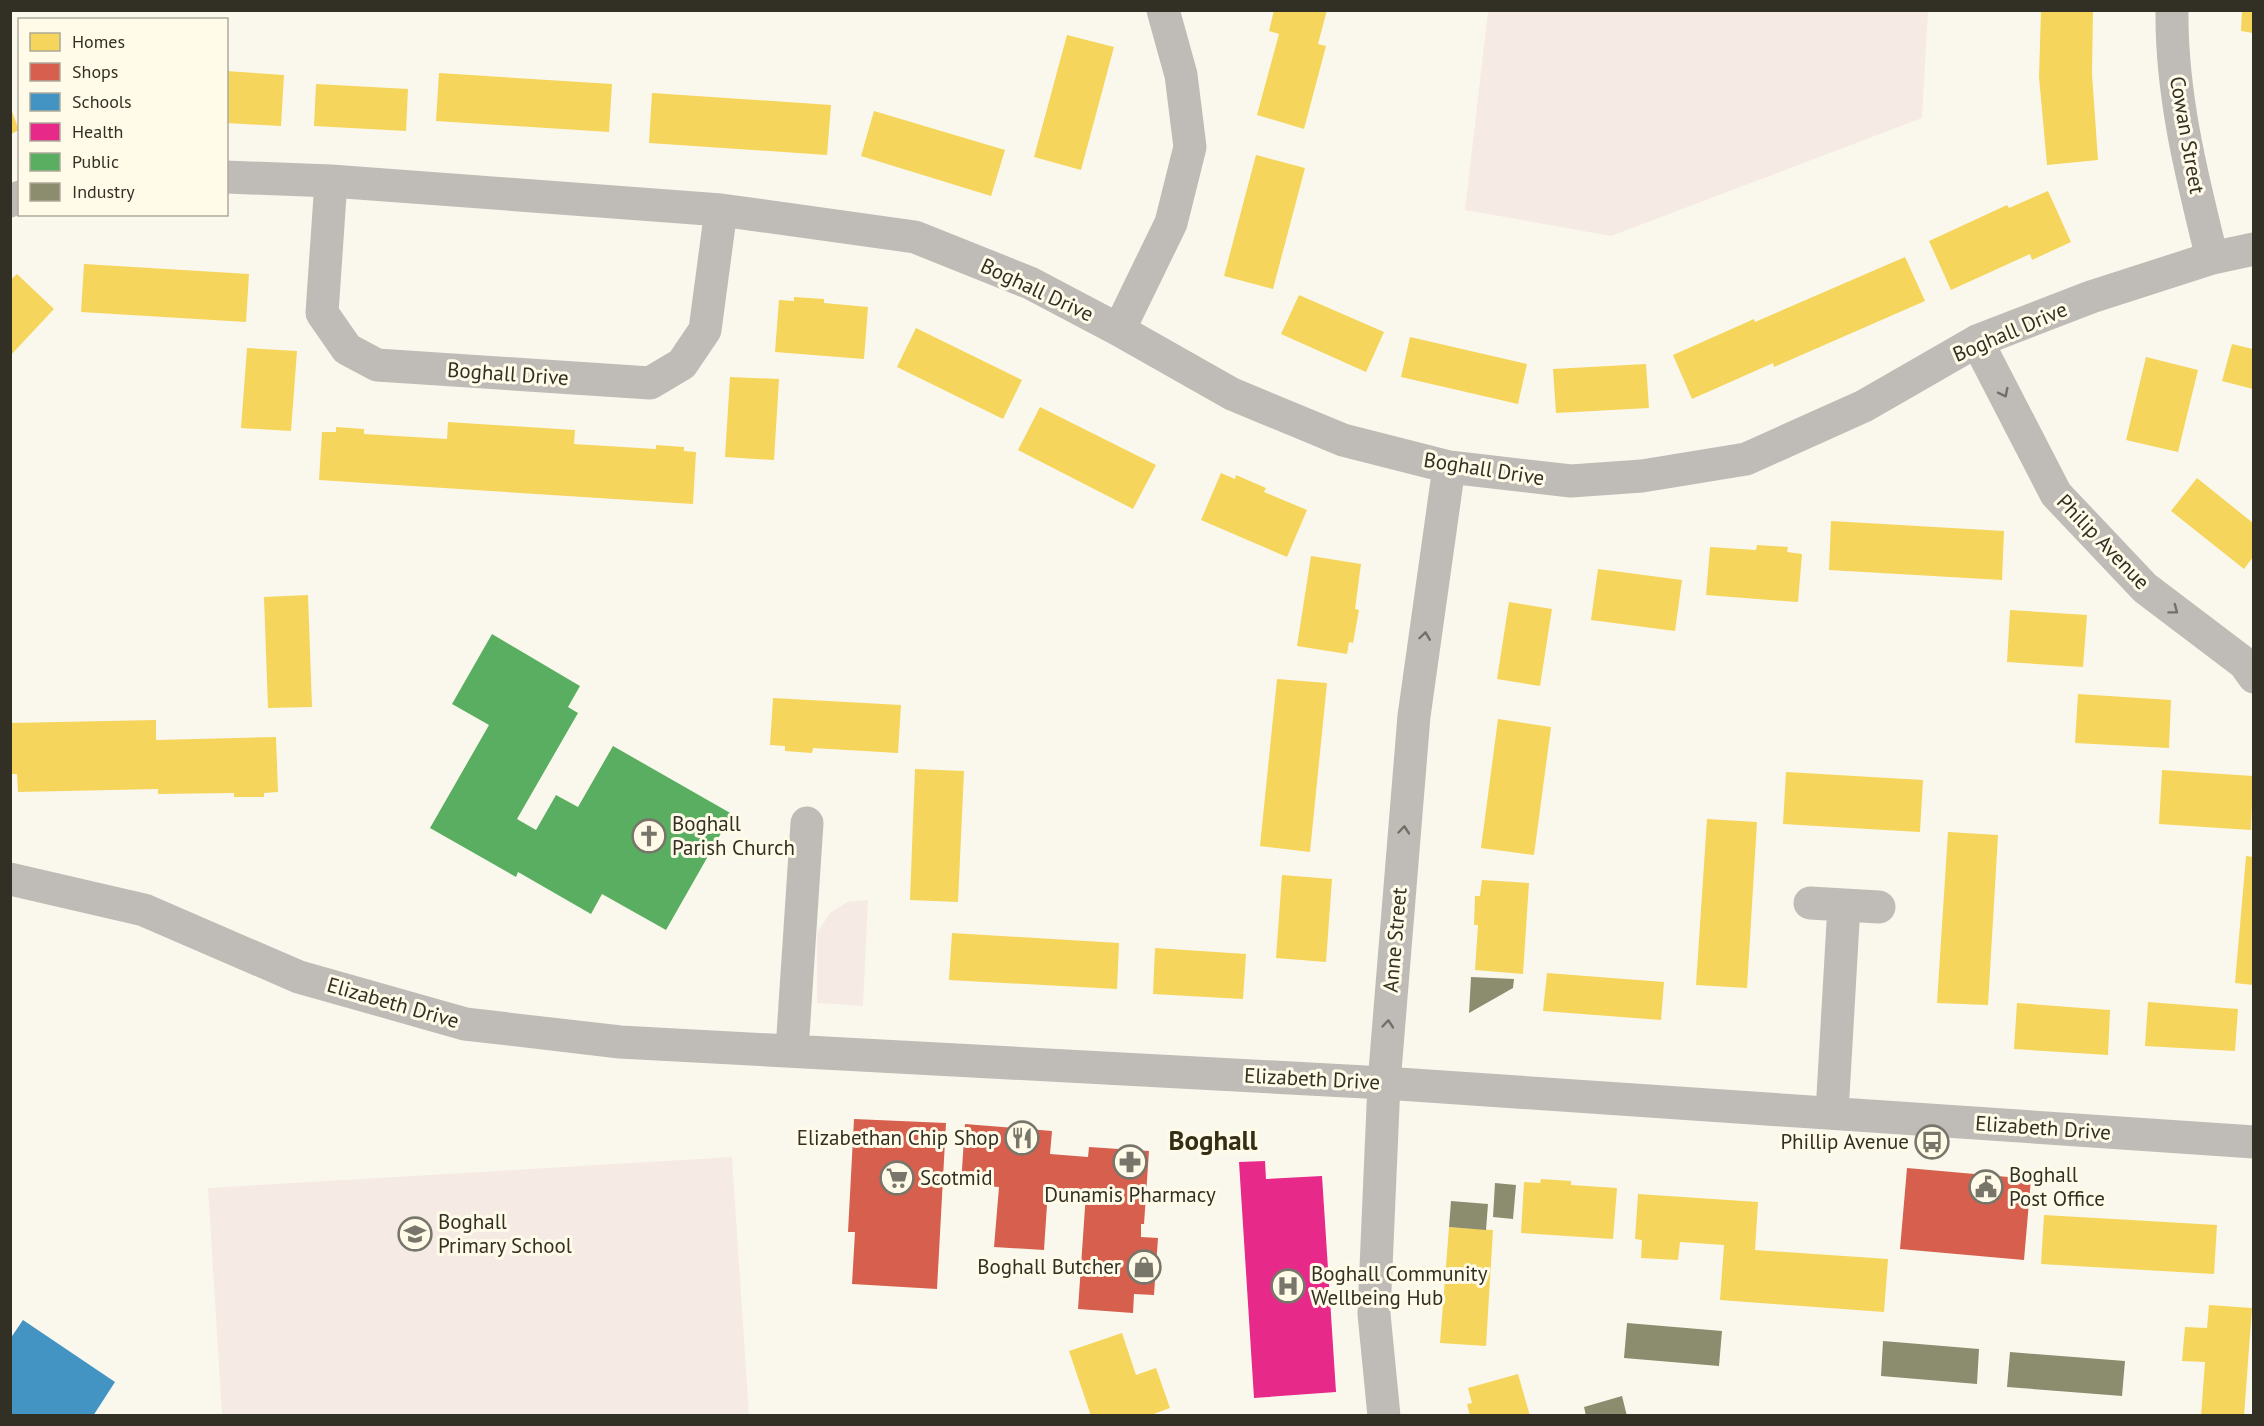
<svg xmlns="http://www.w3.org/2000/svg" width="2264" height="1426" font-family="'PT Sans',sans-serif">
  <rect width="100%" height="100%" fill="#faf8ed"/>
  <path fill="#f6ebe4" d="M 1488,11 L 1928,11 L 1922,118 L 1611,236 L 1465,210 Z
    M 868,900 L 863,1006 L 817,1003 L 817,933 L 830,913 L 847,902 Z
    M 732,1157 L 749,1415 L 222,1415 L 208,1188 Z"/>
  <path fill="#f6d55c" d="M 1274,10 L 1327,10 L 1318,44 L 1326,46 L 1304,129 L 1257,115 L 1279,34 L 1269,31 Z
    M 2041,10 L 2093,10 L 2092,74 L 2098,160 L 2047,165 L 2039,77 Z
    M 2242,10 L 2253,10 L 2253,33 L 2241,31 Z
    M 1067,35 L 1114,47 L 1081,170 L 1034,157 Z
    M 226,71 L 284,75 L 281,126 L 226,123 Z
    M 439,73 L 612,84 L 609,132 L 436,121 Z
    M 316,84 L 408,89 L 406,131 L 314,126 Z
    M 652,93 L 831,105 L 827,155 L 649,143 Z
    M 11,109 L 19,130 L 11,134 Z
    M 874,111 L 1005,150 L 991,196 L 861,156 Z
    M 1256,155 L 1305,168 L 1273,289 L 1224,276 Z
    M 2048,191 L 2071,242 L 2032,260 L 2030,254 L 1951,290 L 1929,241 L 2007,205 L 2009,208 Z
    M 1905,257 L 1925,301 L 1774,367 L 1773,363 L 1692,399 L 1673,355 L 1754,319 L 1755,322 Z
    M 84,264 L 249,274 L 246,322 L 81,312 Z
    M 17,274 L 54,309 L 10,356 L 10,280 Z
    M 1299,295 L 1384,332 L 1366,372 L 1281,334 Z
    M 794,297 L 824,299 L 824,303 L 868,307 L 864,359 L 775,352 L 779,300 L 794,301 Z
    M 916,328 L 1022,380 L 1003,419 L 897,367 Z
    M 1410,337 L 1527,364 L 1518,404 L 1401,377 Z
    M 2232,344 L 2253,349 L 2253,389 L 2222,381 Z
    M 247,348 L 297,351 L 291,431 L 241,428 Z
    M 2146,357 L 2198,370 L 2178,452 L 2126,440 Z
    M 1646,364 L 1649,408 L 1556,413 L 1553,369 Z
    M 730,377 L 779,379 L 774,460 L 725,457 Z
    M 1040,407 L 1156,465 L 1133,509 L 1018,450 Z
    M 448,422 L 575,430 L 574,444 L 656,449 L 656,445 L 684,447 L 684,451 L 696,452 L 693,504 L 319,480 L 322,432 L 336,432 L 336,427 L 364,429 L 364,434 L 447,439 Z
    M 1221,473 L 1235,479 L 1236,475 L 1266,488 L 1264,492 L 1307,510 L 1287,557 L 1201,520 Z
    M 2197,478 L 2253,523 L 2253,557 L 2244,569 L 2171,511 Z
    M 1831,521 L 2004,531 L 2002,580 L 1829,570 Z
    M 1757,545 L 1788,547 L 1787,552 L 1802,554 L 1798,602 L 1706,595 L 1710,547 L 1756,550 Z
    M 1311,556 L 1361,564 L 1355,609 L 1359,610 L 1353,643 L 1349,642 L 1347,654 L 1297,646 Z
    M 1598,569 L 1682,580 L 1675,631 L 1591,620 Z
    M 308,595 L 312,707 L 268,708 L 264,597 Z
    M 1509,602 L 1552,609 L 1540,686 L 1497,679 Z
    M 2010,610 L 2087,615 L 2083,667 L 2007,662 Z
    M 1277,679 L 1327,683 L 1310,852 L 1260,846 Z
    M 2078,694 L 2171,700 L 2169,748 L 2075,743 Z
    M 773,698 L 901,705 L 898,753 L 813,748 L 812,753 L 785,751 L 785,746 L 770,745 Z
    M 1498,719 L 1551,727 L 1534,855 L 1481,848 Z
    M 156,720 L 156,740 L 276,737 L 278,792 L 264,793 L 264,797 L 234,797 L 234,793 L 158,794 L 158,789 L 18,792 L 17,774 L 10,774 L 10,723 Z
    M 915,769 L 964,771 L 958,902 L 910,900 Z
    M 2162,770 L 2253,776 L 2251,830 L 2159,824 Z
    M 1786,772 L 1923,780 L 1920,832 L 1783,824 Z
    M 1707,819 L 1757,822 L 1747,988 L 1696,985 Z
    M 1948,832 L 1998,835 L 1988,1005 L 1937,1003 Z
    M 2246,856 L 2253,857 L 2253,985 L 2235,983 Z
    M 1282,875 L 1332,879 L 1326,962 L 1276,958 Z
    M 1482,880 L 1529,883 L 1523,974 L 1475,970 L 1478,925 L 1474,925 L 1475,896 L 1480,896 Z
    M 952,933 L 1119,943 L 1117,989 L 949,980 Z
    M 1155,948 L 1246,954 L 1243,999 L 1153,994 Z
    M 1547,973 L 1664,982 L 1661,1020 L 1543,1011 Z
    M 2148,1002 L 2238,1009 L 2235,1051 L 2145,1046 Z
    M 2017,1003 L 2110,1010 L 2108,1055 L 2014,1049 Z
    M 1541,1179 L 1571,1181 L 1571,1185 L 1617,1188 L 1613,1239 L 1521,1233 L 1524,1182 L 1540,1183 Z
    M 1638,1194 L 1758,1202 L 1755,1250 L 1888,1259 L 1884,1312 L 1720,1300 L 1724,1245 L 1680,1242 L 1678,1260 L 1641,1258 L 1642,1240 L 1635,1239 Z
    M 2044,1215 L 2217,1225 L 2214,1274 L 2041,1264 Z
    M 1449,1227 L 1493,1230 L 1486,1346 L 1440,1343 Z
    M 2209,1305 L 2252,1308 L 2244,1416 L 2201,1416 L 2205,1362 L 2182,1361 L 2185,1327 L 2207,1328 Z
    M 1122,1333 L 1136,1375 L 1156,1368 L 1170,1408 L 1148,1416 L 1091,1416 L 1069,1351 Z
    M 1518,1374 L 1530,1416 L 1470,1416 L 1467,1404 L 1472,1403 L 1468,1388 Z"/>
  <path fill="#d6604d" d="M 854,1119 L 946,1123 L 937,1289 L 852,1284 L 855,1232 L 848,1232 Z
    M 965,1124 L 1052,1131 L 1050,1154 L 1088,1157 L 1089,1147 L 1149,1151 L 1144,1224 L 1141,1224 L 1141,1237 L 1158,1238 L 1154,1295 L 1134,1294 L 1133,1313 L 1078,1309 L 1086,1193 L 1048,1190 L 1044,1250 L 994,1247 L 999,1187 L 961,1184 Z
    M 1907,1168 L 2031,1179 L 2024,1260 L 1900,1249 Z"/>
  <path fill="#4393c3" d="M 23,1320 L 115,1382 L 93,1416 L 10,1416 L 10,1339 Z"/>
  <path fill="#e7298a" d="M 1265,1161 L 1266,1179 L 1322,1176 L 1336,1392 L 1254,1398 L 1239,1162 Z"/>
  <path fill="#5aae61" d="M 492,634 L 580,686 L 568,707 L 578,713 L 517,819 L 536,830 L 556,795 L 578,807 L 613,746 L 732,814 L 666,930 L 602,894 L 591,914 L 518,872 L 516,877 L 430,828 L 489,725 L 452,704 Z"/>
  <path fill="#8c8c6e" d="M 1471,977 L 1514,979 L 1513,988 L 1469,1013 Z
    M 1495,1183 L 1516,1185 L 1513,1219 L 1493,1217 Z
    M 1451,1201 L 1488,1204 L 1486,1230 L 1449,1227 Z
    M 1627,1323 L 1722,1331 L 1719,1366 L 1624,1358 Z
    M 1883,1341 L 1979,1349 L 1977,1384 L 1881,1376 Z
    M 2010,1352 L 2125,1361 L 2122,1396 L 2007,1387 Z
    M 1622,1396 L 1627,1416 L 1586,1416 L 1584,1407 Z"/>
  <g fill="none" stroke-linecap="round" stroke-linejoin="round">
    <path stroke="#bfbcb7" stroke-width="33" d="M 2172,10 C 2171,95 2192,177 2212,258
      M 226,177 L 331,181 L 721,210 L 915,237 L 1030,283 L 1119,330 L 1232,394 L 1343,440 L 1449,467 L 1571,481 L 1642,476 L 1746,459 L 1864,406 L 1977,341 L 2091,297 L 2212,258 L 2254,249
      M 331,181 L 322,313 L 347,349 L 377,365 L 650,383 L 682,364 L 705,330 L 721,210
      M 10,201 L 20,197
      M 1119,330 L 1171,223 L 1190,147 L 1181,75 L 1163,10
      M 1977,341 L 2056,494 L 2145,588 L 2244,663 L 2254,677
      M 10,879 L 144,910 L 299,977 L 465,1024 L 620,1042 L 1384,1083 L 2254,1142
      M 1810,903 L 1879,907
      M 792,1050 L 807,823
      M 1832,1113 L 1844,905
      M 1384,1416 L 1374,1314 L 1384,1083 L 1414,716 L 1449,467"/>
  </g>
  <defs><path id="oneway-chevron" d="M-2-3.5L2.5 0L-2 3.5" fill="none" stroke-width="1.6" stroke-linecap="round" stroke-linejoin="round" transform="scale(1.5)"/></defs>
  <g stroke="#716f66">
    <use href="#oneway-chevron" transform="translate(2004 393) rotate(63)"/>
    <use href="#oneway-chevron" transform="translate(2174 610) rotate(37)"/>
    <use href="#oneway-chevron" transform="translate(1425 636) rotate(-82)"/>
    <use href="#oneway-chevron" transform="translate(1404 830) rotate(-85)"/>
    <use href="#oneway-chevron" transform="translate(1388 1024) rotate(-85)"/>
  </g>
  <defs>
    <symbol id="church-ring" viewBox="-11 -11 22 22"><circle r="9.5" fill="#fffbe8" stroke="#78766a" stroke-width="1.5"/><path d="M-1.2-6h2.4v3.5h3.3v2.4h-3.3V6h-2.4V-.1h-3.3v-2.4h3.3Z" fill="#78766a"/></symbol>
    <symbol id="restaurant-ring" viewBox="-11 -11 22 22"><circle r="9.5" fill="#fffbe8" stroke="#78766a" stroke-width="1.5"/><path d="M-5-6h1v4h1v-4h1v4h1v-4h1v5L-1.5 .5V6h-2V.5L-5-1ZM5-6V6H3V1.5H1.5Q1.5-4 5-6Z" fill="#78766a"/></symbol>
    <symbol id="bus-ring" viewBox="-11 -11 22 22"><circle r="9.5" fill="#fffbe8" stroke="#78766a" stroke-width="1.5"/><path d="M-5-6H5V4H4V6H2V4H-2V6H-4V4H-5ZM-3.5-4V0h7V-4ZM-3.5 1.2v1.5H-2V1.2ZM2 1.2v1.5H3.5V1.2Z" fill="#78766a"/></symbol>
    <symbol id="pharmacy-ring" viewBox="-11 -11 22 22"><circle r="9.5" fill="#fffbe8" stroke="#78766a" stroke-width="1.5"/><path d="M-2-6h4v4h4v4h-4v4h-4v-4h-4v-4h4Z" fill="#78766a"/></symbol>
    <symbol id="supermarket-ring" viewBox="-11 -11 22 22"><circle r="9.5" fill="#fffbe8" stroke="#78766a" stroke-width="1.5"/><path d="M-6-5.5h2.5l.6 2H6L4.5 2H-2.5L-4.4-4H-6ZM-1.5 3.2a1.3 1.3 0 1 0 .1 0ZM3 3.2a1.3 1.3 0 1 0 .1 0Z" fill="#78766a"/></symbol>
    <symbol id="civic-ring" viewBox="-11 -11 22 22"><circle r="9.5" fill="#fffbe8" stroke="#78766a" stroke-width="1.5"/><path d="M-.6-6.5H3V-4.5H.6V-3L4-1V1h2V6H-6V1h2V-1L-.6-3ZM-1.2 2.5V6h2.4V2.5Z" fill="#78766a"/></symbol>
    <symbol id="school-ring" viewBox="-11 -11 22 22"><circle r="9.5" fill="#fffbe8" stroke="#78766a" stroke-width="1.5"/><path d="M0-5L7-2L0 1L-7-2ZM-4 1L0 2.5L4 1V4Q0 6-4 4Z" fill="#78766a"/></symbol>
    <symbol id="shop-ring" viewBox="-11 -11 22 22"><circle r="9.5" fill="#fffbe8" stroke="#78766a" stroke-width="1.5"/><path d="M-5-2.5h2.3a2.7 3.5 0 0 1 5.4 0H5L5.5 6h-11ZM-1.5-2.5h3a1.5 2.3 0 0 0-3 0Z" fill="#78766a"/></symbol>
    <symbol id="hospital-ring" viewBox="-11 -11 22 22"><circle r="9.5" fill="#fffbe8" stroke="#78766a" stroke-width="1.5"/><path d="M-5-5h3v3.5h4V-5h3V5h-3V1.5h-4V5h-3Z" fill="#78766a"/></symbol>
  </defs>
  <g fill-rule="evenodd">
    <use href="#church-ring" x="630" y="817" width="38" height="38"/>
    <use href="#restaurant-ring" x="1003" y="1119" width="38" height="38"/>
    <use href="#bus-ring" x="1913" y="1123" width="38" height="38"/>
    <use href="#pharmacy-ring" x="1111" y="1143" width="38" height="38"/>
    <use href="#supermarket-ring" x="878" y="1159" width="38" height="38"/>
    <use href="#civic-ring" x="1967" y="1168" width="38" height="38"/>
    <use href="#school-ring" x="396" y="1215" width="38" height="38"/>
    <use href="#shop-ring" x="1125" y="1248" width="38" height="38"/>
    <use href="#hospital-ring" x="1269" y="1267" width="38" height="38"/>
  </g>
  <g text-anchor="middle" stroke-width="6" stroke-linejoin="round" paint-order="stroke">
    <g font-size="21" fill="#323024" stroke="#fffbe8">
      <text transform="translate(2187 135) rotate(80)" y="7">Cowan Street</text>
      <text transform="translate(1037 290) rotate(25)" y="7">Boghall Drive</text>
      <text transform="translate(2010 332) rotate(-23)" y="7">Boghall Drive</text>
      <text transform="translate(508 374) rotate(4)" y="7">Boghall Drive</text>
      <text transform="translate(1484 469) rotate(9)" y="7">Boghall Drive</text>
      <text transform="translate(2103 542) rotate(46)" y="7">Philip Avenue</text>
      <text transform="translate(1395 940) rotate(-85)" y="7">Anne Street</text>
      <text transform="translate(393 1003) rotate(16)" y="7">Elizabeth Drive</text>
      <text transform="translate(1312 1079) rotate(3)" y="7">Elizabeth Drive</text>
      <text transform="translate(2043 1128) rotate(4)" y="7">Elizabeth Drive</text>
    </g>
    <g font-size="21" fill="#323024" stroke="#fffbe8" text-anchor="start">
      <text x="672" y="831">Boghall<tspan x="672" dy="24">Parish Church</tspan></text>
      <text x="999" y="1145" text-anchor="end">Elizabethan Chip Shop</text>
      <text x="1909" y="1149" text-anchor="end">Phillip Avenue</text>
      <text x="2009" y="1182">Boghall<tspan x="2009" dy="24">Post Office</tspan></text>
      <text x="920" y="1185">Scotmid</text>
      <text x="1130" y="1202" text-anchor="middle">Dunamis Pharmacy</text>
      <text x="438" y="1229">Boghall<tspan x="438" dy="24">Primary School</tspan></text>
      <text x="1121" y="1274" text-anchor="end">Boghall Butcher</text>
      <text x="1311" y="1281">Boghall Community<tspan x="1311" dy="24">Wellbeing Hub</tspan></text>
    </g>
    <g font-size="27" font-weight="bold" fill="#342e14" stroke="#fffbe8">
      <text x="1213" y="1150">Boghall</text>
    </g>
  </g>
  <rect width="2264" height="1426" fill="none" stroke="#323024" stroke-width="24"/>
  <rect x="18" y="18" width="210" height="198" fill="#fffbe8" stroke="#adaa9a" stroke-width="1.5"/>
  <rect x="30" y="33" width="30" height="18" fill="#f6d55c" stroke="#adaa9a" stroke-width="1.5"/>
  <text x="72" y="48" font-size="18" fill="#323024">Homes</text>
  <rect x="30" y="63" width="30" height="18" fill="#d6604d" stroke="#adaa9a" stroke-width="1.5"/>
  <text x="72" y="78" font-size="18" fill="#323024">Shops</text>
  <rect x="30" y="93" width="30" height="18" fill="#4393c3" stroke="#adaa9a" stroke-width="1.5"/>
  <text x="72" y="108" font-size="18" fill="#323024">Schools</text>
  <rect x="30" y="123" width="30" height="18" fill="#e7298a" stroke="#adaa9a" stroke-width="1.5"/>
  <text x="72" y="138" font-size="18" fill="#323024">Health</text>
  <rect x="30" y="153" width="30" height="18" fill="#5aae61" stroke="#adaa9a" stroke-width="1.5"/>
  <text x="72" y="168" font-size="18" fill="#323024">Public</text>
  <rect x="30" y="183" width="30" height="18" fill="#8c8c6e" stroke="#adaa9a" stroke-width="1.5"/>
  <text x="72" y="198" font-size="18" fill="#323024">Industry</text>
</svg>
